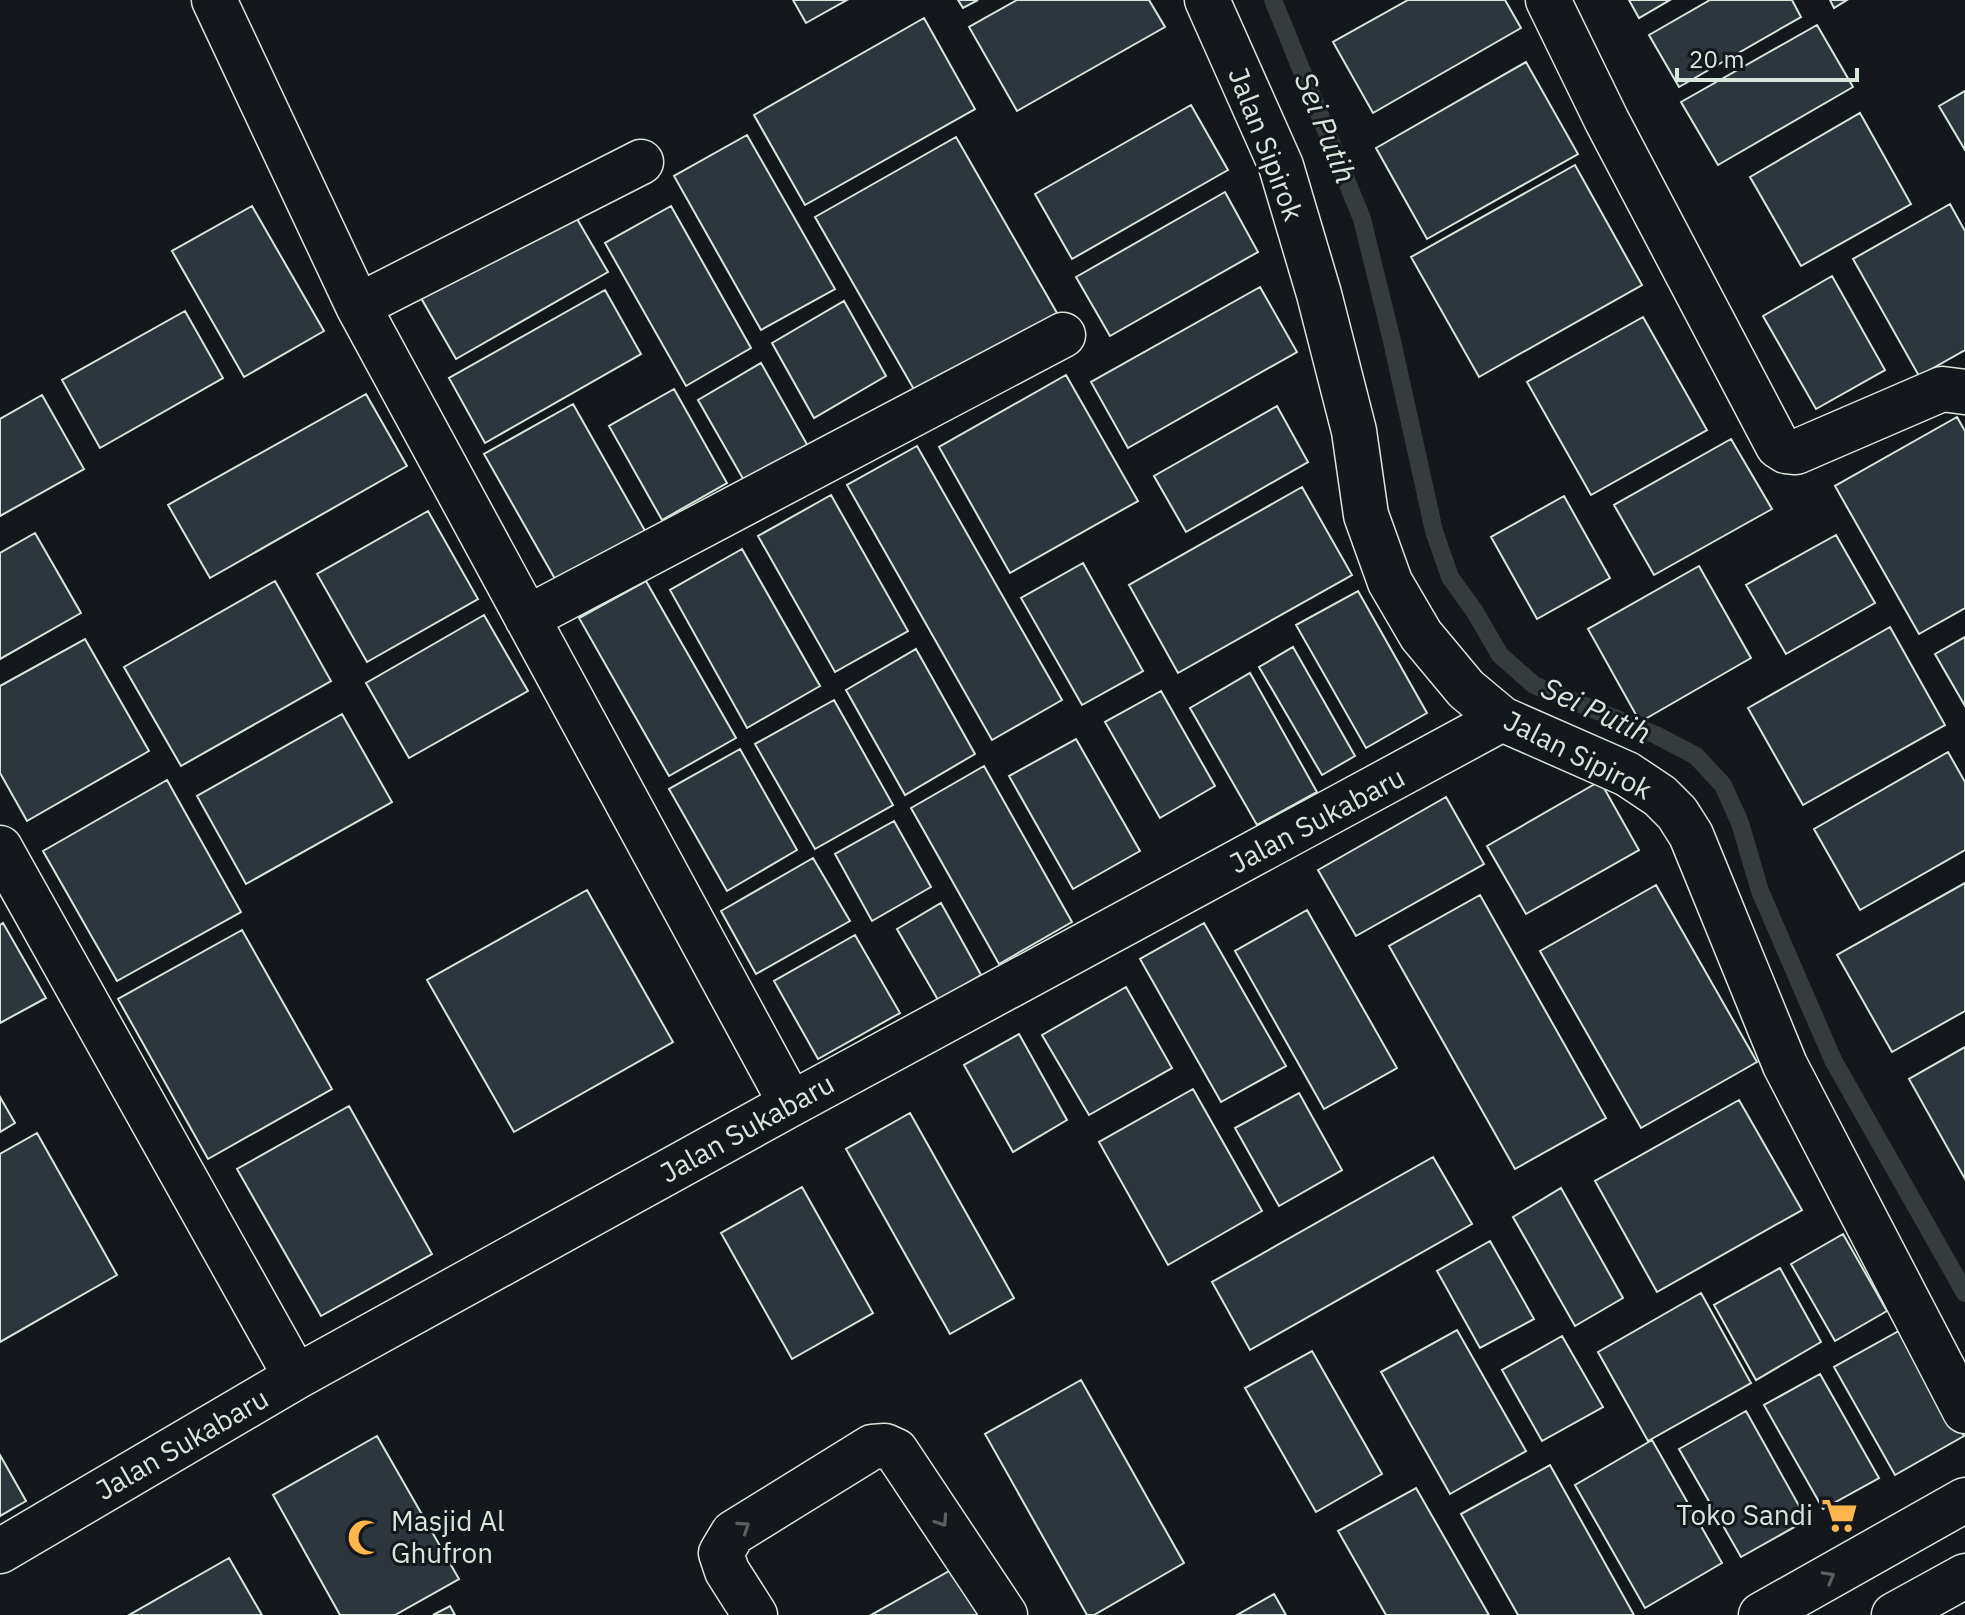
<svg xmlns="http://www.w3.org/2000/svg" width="1965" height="1615" font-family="'IBM Plex Sans',sans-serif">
  <rect width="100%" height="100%" fill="#14181c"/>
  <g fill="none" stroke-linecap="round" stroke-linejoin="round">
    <path stroke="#363b3e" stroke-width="18" d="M 1273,0 L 1362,219 L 1392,341 L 1434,531 L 1450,577 L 1475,612 L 1500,655 L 1534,685 L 1656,735 L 1696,756 L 1723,785 L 1740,823 L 1760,891 L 1833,1060 L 1965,1293"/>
  </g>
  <path fill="#2c363c" stroke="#d8e6dc" stroke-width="2" d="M 793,0 L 847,0 L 806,23 Z
    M 958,0 L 978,0 L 963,8 Z
    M 1017,0 L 1149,0 L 1165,27 L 1017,111 L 969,27 Z
    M 1408,0 L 1505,0 L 1521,28 L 1373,113 L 1333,42 Z
    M 1629,0 L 1670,0 L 1639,18 Z
    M 1710,0 L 1792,0 L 1801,17 L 1679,87 L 1649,35 Z
    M 1830,0 L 1847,0 L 1834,8 Z
    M 924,18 L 975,109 L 805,205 L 754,115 Z
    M 1817,25 L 1853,87 L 1718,165 L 1681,102 Z
    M 1526,62 L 1578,154 L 1427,239 L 1376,148 Z
    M 1965,91 L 1965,150 L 1939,106 Z
    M 1191,105 L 1228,170 L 1072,259 L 1035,194 Z
    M 1860,113 L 1911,204 L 1801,266 L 1750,177 Z
    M 747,135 L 835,289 L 761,330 L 674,176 Z
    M 956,137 L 1061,320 L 920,400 L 815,217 Z
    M 1575,165 L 1642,285 L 1479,377 L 1411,257 Z
    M 1225,192 L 1258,252 L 1110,336 L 1076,277 Z
    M 1950,204 L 1965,231 L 1965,350 L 1919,376 L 1853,259 Z
    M 252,206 L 324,331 L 244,377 L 172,251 Z
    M 671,206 L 751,348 L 686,386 L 605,243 Z
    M 573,212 L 608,272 L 456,359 L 421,298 Z
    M 1832,276 L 1885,370 L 1816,409 L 1763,316 Z
    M 1260,287 L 1297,352 L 1128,448 L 1091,382 Z
    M 605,290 L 641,354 L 485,443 L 449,378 Z
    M 844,301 L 886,376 L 814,418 L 772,343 Z
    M 185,311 L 223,378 L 100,448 L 62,380 Z
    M 1643,317 L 1707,430 L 1591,495 L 1527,382 Z
    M 761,363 L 809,448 L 746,484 L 698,400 Z
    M 1066,375 L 1138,501 L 1010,573 L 939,447 Z
    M 674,389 L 727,483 L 662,520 L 609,426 Z
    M 366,394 L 407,466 L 210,578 L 168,505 Z
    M 42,395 L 84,469 L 0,516 L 0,419 Z
    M 573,404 L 652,543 L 563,593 L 484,454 Z
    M 1277,406 L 1308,462 L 1186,532 L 1154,476 Z
    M 1957,417 L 1965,431 L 1965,608 L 1919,634 L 1835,486 Z
    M 1731,439 L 1772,509 L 1654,575 L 1614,505 Z
    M 917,446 L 1062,700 L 992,740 L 847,485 Z
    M 1302,487 L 1352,575 L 1178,673 L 1129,585 Z
    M 831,495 L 908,631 L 835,672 L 758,536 Z
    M 1564,496 L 1610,578 L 1537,619 L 1491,537 Z
    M 428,511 L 478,599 L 367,662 L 317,574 Z
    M 35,533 L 81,613 L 0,659 L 0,553 Z
    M 1836,535 L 1875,603 L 1786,654 L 1746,585 Z
    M 742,549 L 820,686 L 747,728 L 670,590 Z
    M 1083,563 L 1143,671 L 1082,705 L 1021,598 Z
    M 1699,566 L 1751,658 L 1640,722 L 1588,629 Z
    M 275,581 L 331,681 L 181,766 L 124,667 Z
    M 646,581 L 736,738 L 669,776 L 579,618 Z
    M 1358,591 L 1427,713 L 1366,748 L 1296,625 Z
    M 484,615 L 528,691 L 409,758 L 366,683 Z
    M 1890,627 L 1945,725 L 1803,805 L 1748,708 Z
    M 1965,637 L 1965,706 L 1935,654 Z
    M 85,639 L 149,751 L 27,821 L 0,773 L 0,686 Z
    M 1293,647 L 1355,756 L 1322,775 L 1259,667 Z
    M 916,649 L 975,754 L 905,795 L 846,690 Z
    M 1250,673 L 1317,792 L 1257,825 L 1190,708 Z
    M 1161,691 L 1215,786 L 1160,818 L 1105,722 Z
    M 834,700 L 893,805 L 815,849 L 755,744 Z
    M 342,714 L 392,802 L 246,884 L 197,796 Z
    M 1076,739 L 1140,851 L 1073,889 L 1009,776 Z
    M 740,749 L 797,850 L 727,891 L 669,789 Z
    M 1948,752 L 1965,782 L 1965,850 L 1860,910 L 1814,829 Z
    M 984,766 L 1072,922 L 999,964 L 911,808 Z
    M 167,780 L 241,912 L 117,981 L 43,851 Z
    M 1600,781 L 1639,850 L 1526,914 L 1487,846 Z
    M 1446,797 L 1484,864 L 1356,936 L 1318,870 Z
    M 894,821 L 931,887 L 872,921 L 835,854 Z
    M 813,858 L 850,921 L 756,974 L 721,911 Z
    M 1965,883 L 1965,1011 L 1892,1052 L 1837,955 Z
    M 1656,885 L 1757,1062 L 1641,1128 L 1540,951 Z
    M 587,890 L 673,1042 L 514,1132 L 427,980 Z
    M 1480,895 L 1606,1118 L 1515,1169 L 1389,946 Z
    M 941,903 L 981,975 L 938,1000 L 897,929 Z
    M 1307,910 L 1397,1068 L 1324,1109 L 1235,951 Z
    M 3,923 L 46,998 L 0,1023 L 0,925 Z
    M 1204,923 L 1286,1066 L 1221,1102 L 1140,959 Z
    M 242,930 L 332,1089 L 208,1159 L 118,999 Z
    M 855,935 L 900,1013 L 818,1059 L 774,981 Z
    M 1126,987 L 1172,1068 L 1089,1115 L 1042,1035 Z
    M 1019,1034 L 1067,1120 L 1013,1152 L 964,1065 Z
    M 1965,1047 L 1965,1179 L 1909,1079 Z
    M 1193,1089 L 1262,1211 L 1168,1265 L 1099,1142 Z
    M 1299,1093 L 1342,1170 L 1279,1206 L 1235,1128 Z
    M 0,1097 L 15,1123 L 0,1132 Z
    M 1739,1100 L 1802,1210 L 1657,1292 L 1595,1181 Z
    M 349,1106 L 432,1254 L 321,1316 L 237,1169 Z
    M 910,1113 L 1014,1298 L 950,1334 L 846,1149 Z
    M 37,1133 L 117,1275 L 0,1342 L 0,1154 Z
    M 1433,1157 L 1472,1224 L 1250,1350 L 1212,1282 Z
    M 802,1187 L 873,1313 L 792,1359 L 721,1233 Z
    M 1561,1188 L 1623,1298 L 1575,1326 L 1513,1217 Z
    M 1843,1234 L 1887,1311 L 1835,1341 L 1791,1264 Z
    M 1490,1241 L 1534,1319 L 1480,1348 L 1437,1271 Z
    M 1780,1268 L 1821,1342 L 1756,1380 L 1714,1305 Z
    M 1701,1293 L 1751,1383 L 1648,1441 L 1598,1352 Z
    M 1904,1328 L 1964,1436 L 1895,1475 L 1834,1367 Z
    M 1457,1330 L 1526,1451 L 1450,1494 L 1381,1372 Z
    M 1562,1336 L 1603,1407 L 1542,1441 L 1502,1370 Z
    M 1312,1351 L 1382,1474 L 1316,1512 L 1245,1388 Z
    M 1820,1374 L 1879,1478 L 1823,1509 L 1764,1405 Z
    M 1081,1380 L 1184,1563 L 1094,1615 L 1087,1615 L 985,1434 Z
    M 1746,1411 L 1807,1520 L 1741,1557 L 1679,1449 Z
    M 377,1436 L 459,1579 L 395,1615 L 340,1615 L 273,1495 Z
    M 1652,1440 L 1722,1563 L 1645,1608 L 1575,1485 Z
    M 0,1455 L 26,1501 L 0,1516 Z
    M 1550,1465 L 1634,1615 L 1518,1615 L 1461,1514 Z
    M 1416,1488 L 1489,1615 L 1386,1615 L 1338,1531 Z
    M 229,1558 L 262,1615 L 129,1615 Z
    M 958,1566 L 986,1615 L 871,1615 Z
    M 1274,1594 L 1286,1615 L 1237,1615 Z
    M 450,1606 L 455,1615 L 433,1615 Z"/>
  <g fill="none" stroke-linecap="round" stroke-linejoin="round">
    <defs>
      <path id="minor" d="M 214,0 L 358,306 L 791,1104
        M 1207,0 L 1281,166 L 1319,294 L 1354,431 L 1366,515 L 1390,582 L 1421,635 L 1466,689 L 1502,719 L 1627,774 L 1660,796 L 1677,813 L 1691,835 L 1785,1065 L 1965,1411
        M 1548,0 L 1607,121 L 1778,446 L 1786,451 L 1796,452 L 1942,389 L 1965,392
        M 358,306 L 641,162
        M 527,618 L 1063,335
        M 0,848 L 296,1377
        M 0,1551 L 296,1377 L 791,1104 L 1502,719
        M 755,1615 L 727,1571 L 721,1553 L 733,1533 L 872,1447 L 885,1446 L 896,1451 L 1005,1615"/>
      <path id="major" d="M 1761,1615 L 1965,1500
        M 1894,1615 L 1965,1576"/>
    </defs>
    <use href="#minor" stroke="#d8e6dc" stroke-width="47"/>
    <use href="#major" stroke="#d8e6dc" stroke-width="47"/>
    <use href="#minor" stroke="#14181c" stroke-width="44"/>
    <use href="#major" stroke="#14181c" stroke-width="44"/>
  </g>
  <defs><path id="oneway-chevron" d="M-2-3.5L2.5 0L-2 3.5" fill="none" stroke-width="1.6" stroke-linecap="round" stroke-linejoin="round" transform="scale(2)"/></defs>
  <g stroke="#59605f">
    <use href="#oneway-chevron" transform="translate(942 1521) rotate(56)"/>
    <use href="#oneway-chevron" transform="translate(744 1527) rotate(-34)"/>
    <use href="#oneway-chevron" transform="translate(1829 1577) rotate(-29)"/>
  </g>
  <defs>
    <symbol id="supermarket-bare" viewBox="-9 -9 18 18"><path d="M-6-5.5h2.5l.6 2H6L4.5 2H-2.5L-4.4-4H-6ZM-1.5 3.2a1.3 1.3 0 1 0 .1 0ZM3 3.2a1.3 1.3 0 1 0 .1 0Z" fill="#ffb74d" stroke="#14181c" stroke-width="2.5" paint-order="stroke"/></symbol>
    <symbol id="mosque-bare" viewBox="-9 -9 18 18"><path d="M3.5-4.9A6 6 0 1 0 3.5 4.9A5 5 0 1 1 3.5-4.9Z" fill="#ffb74d" stroke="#14181c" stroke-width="2.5" paint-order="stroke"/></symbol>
  </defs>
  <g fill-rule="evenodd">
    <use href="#supermarket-bare" x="1814" y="1490" width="51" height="51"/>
    <use href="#mosque-bare" x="340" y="1512" width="51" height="51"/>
  </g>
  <g text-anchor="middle" stroke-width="6" stroke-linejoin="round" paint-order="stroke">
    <g font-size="28" fill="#d8e6dc" stroke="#14181c">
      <text transform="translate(1266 144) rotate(69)" y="10">Jalan Sipirok</text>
      <text transform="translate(1578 755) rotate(27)" y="10">Jalan Sipirok</text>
      <text transform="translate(1317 820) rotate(-28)" y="10">Jalan Sukabaru</text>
      <text transform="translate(747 1128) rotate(-29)" y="10">Jalan Sukabaru</text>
      <text transform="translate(182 1444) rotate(-30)" y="10">Jalan Sukabaru</text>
    </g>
    <g font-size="28" fill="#d8e6dc" stroke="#14181c" text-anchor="end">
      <text x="1813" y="1525">Toko Sandi</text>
      <text x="391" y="1531" text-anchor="start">Masjid Al<tspan x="391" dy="32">Ghufron</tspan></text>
    </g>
    <g font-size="30" font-style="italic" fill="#d8e6dc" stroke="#14181c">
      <text transform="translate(1325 128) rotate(68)" y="10">Sei Putih</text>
      <text transform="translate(1596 711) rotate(25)" y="10">Sei Putih</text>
    </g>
  </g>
  <path d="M1677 68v12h180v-12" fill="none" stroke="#d8e6dc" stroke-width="4"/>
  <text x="1689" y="68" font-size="24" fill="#d8e6dc" stroke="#14181c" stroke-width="6" paint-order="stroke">20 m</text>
</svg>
